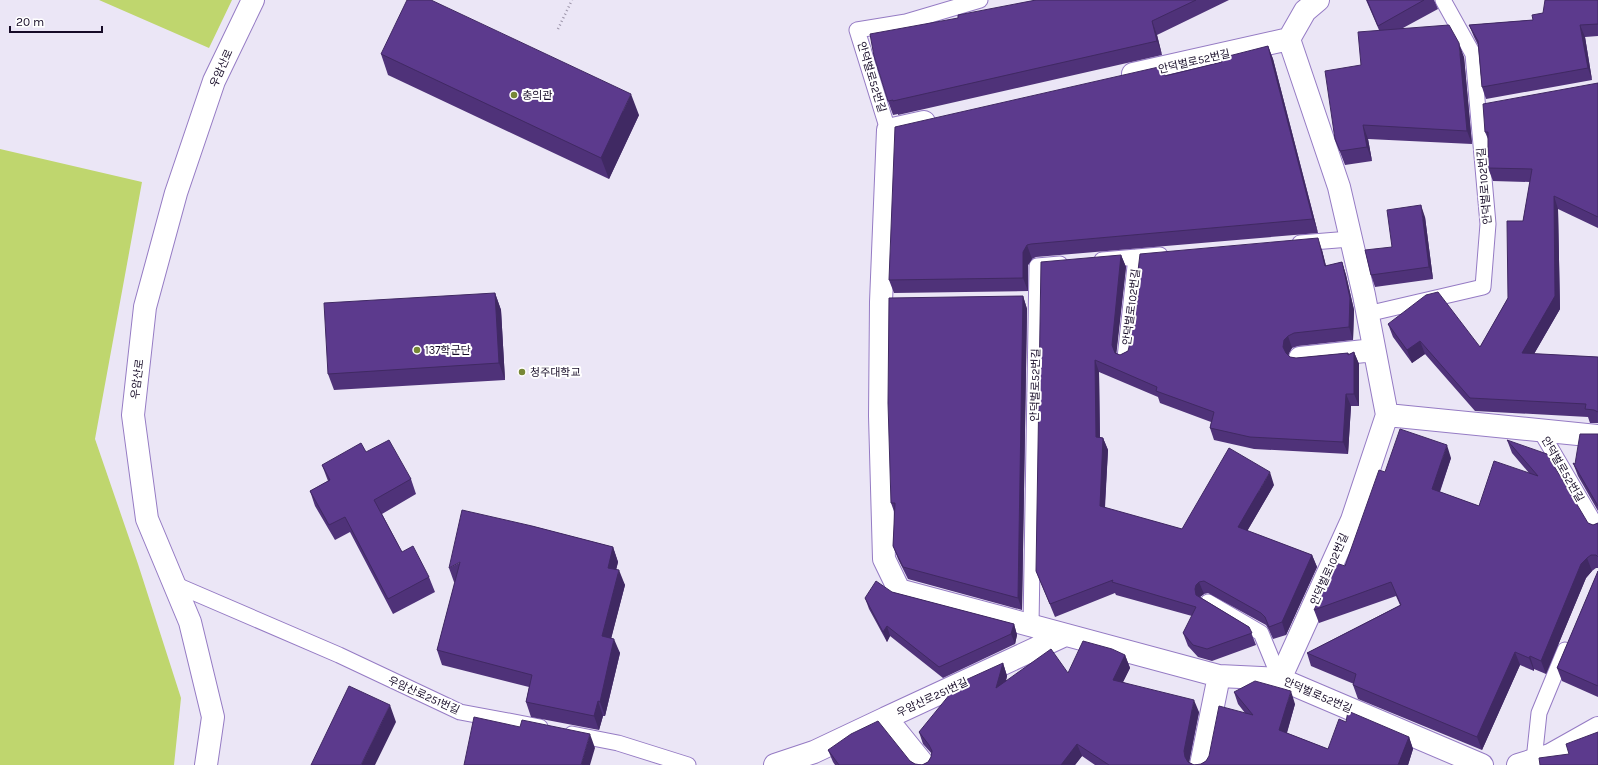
<svg xmlns="http://www.w3.org/2000/svg" width="1598" height="765" font-family="Karla,'Noto Sans KR',sans-serif">
  <rect width="100%" height="100%" fill="#ebe6f6"/>
  <path fill="#bfd66e" d="M 99,0 L 232,0 L 209,48 Z
    M 0,149 L 142,182 L 95,439 L 138,564 L 181,698 L 174,765 L 0,765 Z"/>
  <g fill="none" stroke-linecap="round" stroke-linejoin="round">
    <defs>
      <path id="service" d="M 888,130 L 857,30 L 906,22 L 980,0
        M 1300,243 L 1350,239
        M 1102,260 L 1160,255
        M 1367,314 L 1483,287 L 1488,224 L 1473,54 L 1443,0
        M 1125,358 L 1136,257
        M 1540,430 L 1598,529
        M 174,584 L 339,655 L 460,712 L 540,727
        M 1208,602 L 1261,633 L 1280,679
        M 1031,625 L 1037,266 L 1060,264
        M 572,734 L 618,743 L 688,765
        M 1534,760 L 1539,713 L 1565,650"/>
      <path id="minor" d="M 1133,74 L 1289,39 L 1305,11 L 1318,0
        M 924,122 L 888,130 L 881,302 L 880,416 L 884,559 L 899,590 L 1219,676 L 1280,679 L 1482,765
        M 1300,358 L 1374,350
        M 1387,415 L 1598,436
        M 1280,679 L 1352,520 L 1387,415 L 1364,295 L 1339,187 L 1289,39
        M 886,718 L 1065,635
        M 206,765 L 213,717 L 190,622 L 147,519 L 133,415 L 145,307 L 176,193 L 214,81 L 253,0
        M 775,765 L 814,752 L 886,718 L 924,765
        M 1201,765 L 1219,676
        M 1518,765 L 1550,755 L 1598,728"/>
    </defs>
    <use href="#service" stroke="#957bc4" stroke-width="17"/>
    <use href="#minor" stroke="#957bc4" stroke-width="24"/>
    <path stroke="#9991a6" stroke-width="2.5" stroke-dasharray="1 3" stroke-linecap="butt" d="M 558,29 L 572,0"/>
    <use href="#service" stroke="#fff" stroke-width="15"/>
    <use href="#minor" stroke="#fff" stroke-width="22"/>
  </g>
  <path fill="#4f3279" d="M 1036,0 L 1229,0 L 1157,35 L 1162,55 L 898,115 L 898,114 L 893,115 L 888,101 L 958,18 Z
    M 1366,0 L 1434,0 L 1438,9 L 1403,28 L 1464,57 L 1472,144 L 1368,139 L 1372,161 L 1345,165 L 1335,139 L 1361,65 L 1379,30 Z
    M 1598,0 L 1598,36 L 1585,37 L 1592,80 L 1486,99 L 1482,87 L 1478,45 L 1474,37 L 1469,25 L 1533,20 L 1543,13 Z
    M 1268,46 L 1273,59 L 1318,233 L 1036,257 L 1032,259 L 1028,265 L 1028,291 L 894,293 L 889,280 L 1166,75 L 1222,62 Z
    M 381,54 L 639,115 L 609,179 L 388,75 Z
    M 1598,83 L 1598,228 L 1558,209 L 1560,309 L 1534,354 L 1598,357 L 1598,423 L 1590,423 L 1588,417 L 1475,411 L 1425,354 L 1412,363 L 1393,337 L 1388,324 L 1480,347 L 1508,298 L 1523,221 L 1530,182 L 1493,181 L 1488,168 L 1488,139 L 1485,132 Z
    M 1425,217 L 1433,279 L 1375,287 L 1371,275 L 1392,247 Z
    M 1322,250 L 1326,266 L 1342,262 L 1346,275 L 1354,310 L 1353,340 L 1298,346 L 1292,348 L 1289,353 L 1288,355 L 1290,357 L 1296,358 L 1348,353 L 1349,354 L 1354,352 L 1359,364 L 1359,406 L 1351,406 L 1348,454 L 1254,449 L 1214,440 L 1210,428 L 1211,422 L 1160,403 L 1158,397 L 1099,372 L 1100,437 L 1103,438 L 1108,450 L 1105,508 L 1182,529 L 1274,485 L 1247,531 L 1312,555 L 1317,567 L 1286,635 L 1273,639 L 1269,630 L 1266,625 L 1208,593 L 1204,594 L 1200,597 L 1249,627 L 1256,645 L 1212,661 L 1198,657 L 1188,646 L 1183,633 L 1192,616 L 1116,595 L 1115,593 L 1055,617 L 1036,571 L 1121,255 L 1126,267 L 1116,353 L 1120,355 Z
    M 495,293 L 501,310 L 505,380 L 334,390 L 328,374 Z
    M 1023,296 L 1027,309 L 1022,610 L 908,579 L 898,559 L 893,546 L 895,514 L 891,503 Z
    M 1598,434 L 1598,511 L 1578,476 L 1573,463 L 1575,464 Z
    M 1507,440 L 1588,523 L 1593,525 L 1598,523 L 1598,568 L 1596,568 L 1592,571 L 1586,578 L 1546,674 L 1534,669 L 1534,671 L 1520,665 L 1482,750 L 1358,699 L 1353,685 L 1354,684 L 1311,666 L 1307,653 L 1400,605 L 1396,596 L 1319,623 L 1314,610 L 1345,566 L 1385,472 L 1451,458 L 1440,492 L 1479,506 L 1529,473 L 1512,453 Z
    M 366,452 L 411,479 L 416,494 L 382,514 L 402,552 L 429,577 L 435,592 L 393,614 L 350,532 L 335,540 L 315,506 L 310,491 L 328,481 L 322,465 Z
    M 532,526 L 613,547 L 618,562 L 616,570 L 625,585 L 611,638 L 620,653 L 605,716 L 603,716 L 599,730 L 531,717 L 526,702 L 529,687 L 442,665 L 437,650 L 455,582 L 454,582 L 449,568 Z
    M 1598,571 L 1598,697 L 1562,681 L 1557,668 Z
    M 892,592 L 1014,624 L 1017,635 L 1015,644 L 943,678 L 890,636 L 887,642 L 869,609 L 865,598 Z
    M 1125,655 L 1130,668 L 1123,682 L 1199,712 L 1189,762 L 1194,765 L 1201,764 L 1206,761 L 1245,713 L 1238,704 L 1234,692 L 1295,704 L 1287,733 L 1328,749 L 1346,722 L 1409,737 L 1413,749 L 1408,765 L 1095,765 L 1082,756 L 1075,765 L 835,765 L 833,762 L 828,750 L 910,761 L 915,764 L 922,765 L 928,762 L 931,757 L 932,754 L 923,744 L 919,732 L 1003,663 L 1007,676 L 1006,681 L 1068,673 Z"/>
  <path fill="#402963" d="M 1152,21 L 1157,35 L 1162,55 L 1157,41 Z
    M 1580,25 L 1585,37 L 1592,80 L 1588,68 Z
    M 1459,43 L 1464,57 L 1472,144 L 1467,131 Z
    M 1268,46 L 1273,59 L 1318,233 L 1313,219 Z
    M 631,94 L 639,115 L 609,179 L 601,158 Z
    M 1363,125 L 1368,139 L 1372,161 L 1367,147 Z
    M 1554,196 L 1558,209 L 1560,309 L 1527,366 L 1522,353 Z
    M 1421,205 L 1425,217 L 1433,279 L 1429,267 Z
    M 1318,238 L 1322,250 L 1329,278 L 1325,266 Z
    M 1027,245 L 1032,259 L 1028,265 L 1028,291 L 1023,278 L 1023,252 Z
    M 1121,255 L 1126,267 L 1116,357 L 1112,345 Z
    M 1342,262 L 1346,275 L 1354,310 L 1353,340 L 1349,327 Z
    M 495,293 L 501,310 L 505,380 L 499,363 Z
    M 1023,296 L 1027,309 L 1022,610 L 1018,598 Z
    M 1288,336 L 1292,348 L 1289,353 L 1288,359 L 1283,347 L 1284,340 Z
    M 1420,341 L 1425,354 L 1412,363 L 1407,350 Z
    M 1354,352 L 1359,364 L 1359,406 L 1354,394 Z
    M 1095,360 L 1099,372 L 1100,449 L 1096,437 Z
    M 1346,394 L 1351,406 L 1348,454 L 1343,442 Z
    M 1103,438 L 1108,450 L 1104,518 L 1100,506 Z
    M 1447,445 L 1451,458 L 1436,502 L 1432,489 Z
    M 1270,472 L 1274,485 L 1242,540 L 1238,527 Z
    M 613,547 L 618,562 L 613,582 L 608,568 Z
    M 1312,555 L 1317,567 L 1286,635 L 1282,622 Z
    M 1587,558 L 1592,571 L 1586,578 L 1546,674 L 1541,661 L 1581,564 Z
    M 619,570 L 625,585 L 608,651 L 602,636 Z
    M 1199,582 L 1204,594 L 1200,597 L 1196,595 L 1195,589 L 1196,585 Z
    M 1014,624 L 1017,635 L 1015,644 L 1011,634 Z
    M 887,626 L 890,636 L 887,642 L 883,632 Z
    M 614,639 L 620,653 L 605,716 L 600,702 Z
    M 1515,652 L 1520,665 L 1482,750 L 1477,737 Z
    M 1125,655 L 1130,668 L 1118,692 L 1113,680 Z
    M 1530,656 L 1534,669 L 1534,671 L 1529,658 Z
    M 1003,663 L 1007,676 L 1001,700 L 996,688 Z
    M 1291,691 L 1295,704 L 1284,742 L 1279,730 Z
    M 1194,700 L 1199,712 L 1189,763 L 1185,757 L 1184,751 Z
    M 598,701 L 603,716 L 599,730 L 594,716 Z
    M 390,705 L 396,722 L 375,765 L 361,765 Z
    M 590,734 L 595,748 L 590,765 L 581,765 Z
    M 1409,737 L 1413,749 L 1408,765 L 1398,765 Z
    M 1077,744 L 1082,756 L 1075,765 L 1061,765 Z"/>
  <path fill="#5c3a8d" stroke="#402963" d="M 407,0 L 431,0 L 631,94 L 601,158 L 381,54 Z
    M 1036,0 L 1196,0 L 1152,21 L 1157,41 L 893,101 L 893,100 L 888,101 L 874,56 L 870,34 L 958,18 L 958,15 Z
    M 1367,0 L 1424,0 L 1378,26 Z
    M 1545,0 L 1598,0 L 1598,24 L 1580,25 L 1588,68 L 1482,87 L 1478,41 L 1469,25 L 1533,20 L 1532,15 L 1543,13 Z
    M 1449,25 L 1459,43 L 1467,131 L 1363,125 L 1367,147 L 1340,151 L 1335,139 L 1325,71 L 1361,65 L 1358,32 Z
    M 1268,46 L 1313,219 L 1031,244 L 1027,245 L 1023,252 L 1023,278 L 889,280 L 895,127 L 1163,66 L 1165,76 L 1222,62 L 1221,58 Z
    M 1598,83 L 1598,217 L 1554,196 L 1555,296 L 1522,353 L 1598,357 L 1598,412 L 1594,410 L 1585,409 L 1586,404 L 1470,398 L 1420,341 L 1407,350 L 1388,324 L 1426,295 L 1438,292 L 1480,347 L 1508,298 L 1507,221 L 1523,221 L 1532,169 L 1488,168 L 1488,132 L 1485,132 L 1483,104 Z
    M 1421,205 L 1429,267 L 1371,275 L 1365,250 L 1392,247 L 1387,210 Z
    M 1318,238 L 1325,266 L 1342,262 L 1350,298 L 1349,327 L 1294,333 L 1288,336 L 1284,340 L 1283,347 L 1286,353 L 1290,357 L 1296,358 L 1348,353 L 1348,355 L 1354,352 L 1354,394 L 1346,394 L 1343,442 L 1250,437 L 1210,428 L 1214,412 L 1156,391 L 1157,387 L 1095,360 L 1096,437 L 1103,438 L 1100,506 L 1182,529 L 1229,448 L 1270,472 L 1238,527 L 1312,555 L 1282,622 L 1269,627 L 1265,617 L 1261,613 L 1204,581 L 1199,582 L 1196,585 L 1195,589 L 1196,595 L 1249,627 L 1252,633 L 1207,649 L 1193,645 L 1183,633 L 1196,607 L 1112,582 L 1113,580 L 1050,604 L 1036,571 L 1041,262 L 1121,255 L 1112,345 L 1115,353 L 1120,355 L 1128,351 L 1129,347 L 1140,254 Z
    M 495,293 L 499,363 L 328,374 L 324,303 Z
    M 1023,296 L 1018,598 L 903,567 L 893,546 L 895,503 L 891,503 L 888,403 L 889,298 Z
    M 1400,429 L 1447,445 L 1432,489 L 1479,506 L 1494,461 L 1538,476 L 1507,440 L 1547,454 L 1588,523 L 1593,525 L 1598,523 L 1598,557 L 1596,555 L 1591,555 L 1587,558 L 1581,564 L 1541,661 L 1530,656 L 1529,658 L 1515,652 L 1477,737 L 1353,685 L 1356,674 L 1307,653 L 1401,605 L 1391,582 L 1314,610 L 1336,563 L 1345,566 L 1379,470 L 1385,472 Z
    M 1580,434 L 1598,434 L 1598,506 L 1573,463 L 1575,464 Z
    M 389,440 L 411,479 L 374,500 L 402,552 L 413,546 L 429,577 L 388,599 L 345,517 L 329,525 L 310,491 L 330,480 L 322,465 L 361,443 L 366,452 Z
    M 462,510 L 532,526 L 613,547 L 608,568 L 619,570 L 602,636 L 614,639 L 600,702 L 598,701 L 594,716 L 526,702 L 532,675 L 437,650 L 460,562 L 449,568 Z
    M 1598,571 L 1598,686 L 1557,668 Z
    M 876,581 L 892,592 L 1014,624 L 1011,634 L 939,667 L 887,626 L 883,632 L 865,598 Z
    M 1083,641 L 1112,649 L 1125,655 L 1113,680 L 1194,700 L 1184,751 L 1185,757 L 1188,762 L 1194,765 L 1201,764 L 1206,761 L 1209,756 L 1219,706 L 1253,715 L 1234,692 L 1255,681 L 1291,691 L 1279,730 L 1328,749 L 1339,719 L 1346,722 L 1348,711 L 1409,737 L 1398,765 L 1109,765 L 1077,744 L 1061,765 L 839,765 L 828,750 L 851,734 L 878,721 L 910,761 L 915,764 L 922,765 L 928,762 L 931,757 L 932,751 L 929,745 L 919,732 L 959,683 L 1003,663 L 996,688 L 1051,649 L 1068,673 Z
    M 349,686 L 390,705 L 361,765 L 311,765 Z
    M 474,717 L 520,727 L 522,720 L 590,734 L 581,765 L 464,765 Z
    M 1598,732 L 1598,765 L 1540,765 L 1539,758 L 1569,754 L 1566,744 Z"/>
  <g fill="#778736" stroke="#fff" stroke-width="1.5">
    <circle cx="514" cy="95" r="4"/>
    <circle cx="417" cy="350" r="4"/>
    <circle cx="522" cy="372" r="4"/>
  </g>
  <g text-anchor="middle" stroke-width="4" stroke-linejoin="round" paint-order="stroke">
    <g font-size="11" fill="#160b27" stroke="#fff">
      <text transform="translate(1194 61) rotate(-13)" y="4">안덕벌로52번길</text>
      <text transform="translate(221 68) rotate(-66)" y="4">우암산로</text>
      <text transform="translate(872 77) rotate(73)" y="4">안덕벌로52번길</text>
      <text transform="translate(1484 186) rotate(-95)" y="4">안덕벌로102번길</text>
      <text transform="translate(1131 307) rotate(-83)" y="4">안덕벌로102번길</text>
      <text transform="translate(137 379) rotate(-83)" y="4">우암산로</text>
      <text transform="translate(1035 385) rotate(-89)" y="4">안덕벌로52번길</text>
      <text transform="translate(1563 469) rotate(60)" y="4">안덕벌로52번길</text>
      <text transform="translate(1329 569) rotate(-66)" y="4">안덕벌로102번길</text>
      <text transform="translate(424 695) rotate(24)" y="4">우암산로251번길</text>
      <text transform="translate(1318 695) rotate(23)" y="4">안덕벌로52번길</text>
      <text transform="translate(932 697) rotate(-25)" y="4">우암산로251번길</text>
    </g>
    <g font-size="11" fill="#160b27" stroke="#fff" text-anchor="start">
      <text x="522" y="99">충의관</text>
      <text x="425" y="354">137학군단</text>
      <text x="530" y="376">청주대학교</text>
    </g>
  </g>
  <path d="M10 26v6h92v-6" fill="none" stroke="#160b27" stroke-width="2"/>
  <text x="16" y="26" font-size="12" fill="#160b27" stroke="#ffffff" stroke-width="3" paint-order="stroke">20 m</text>
</svg>
